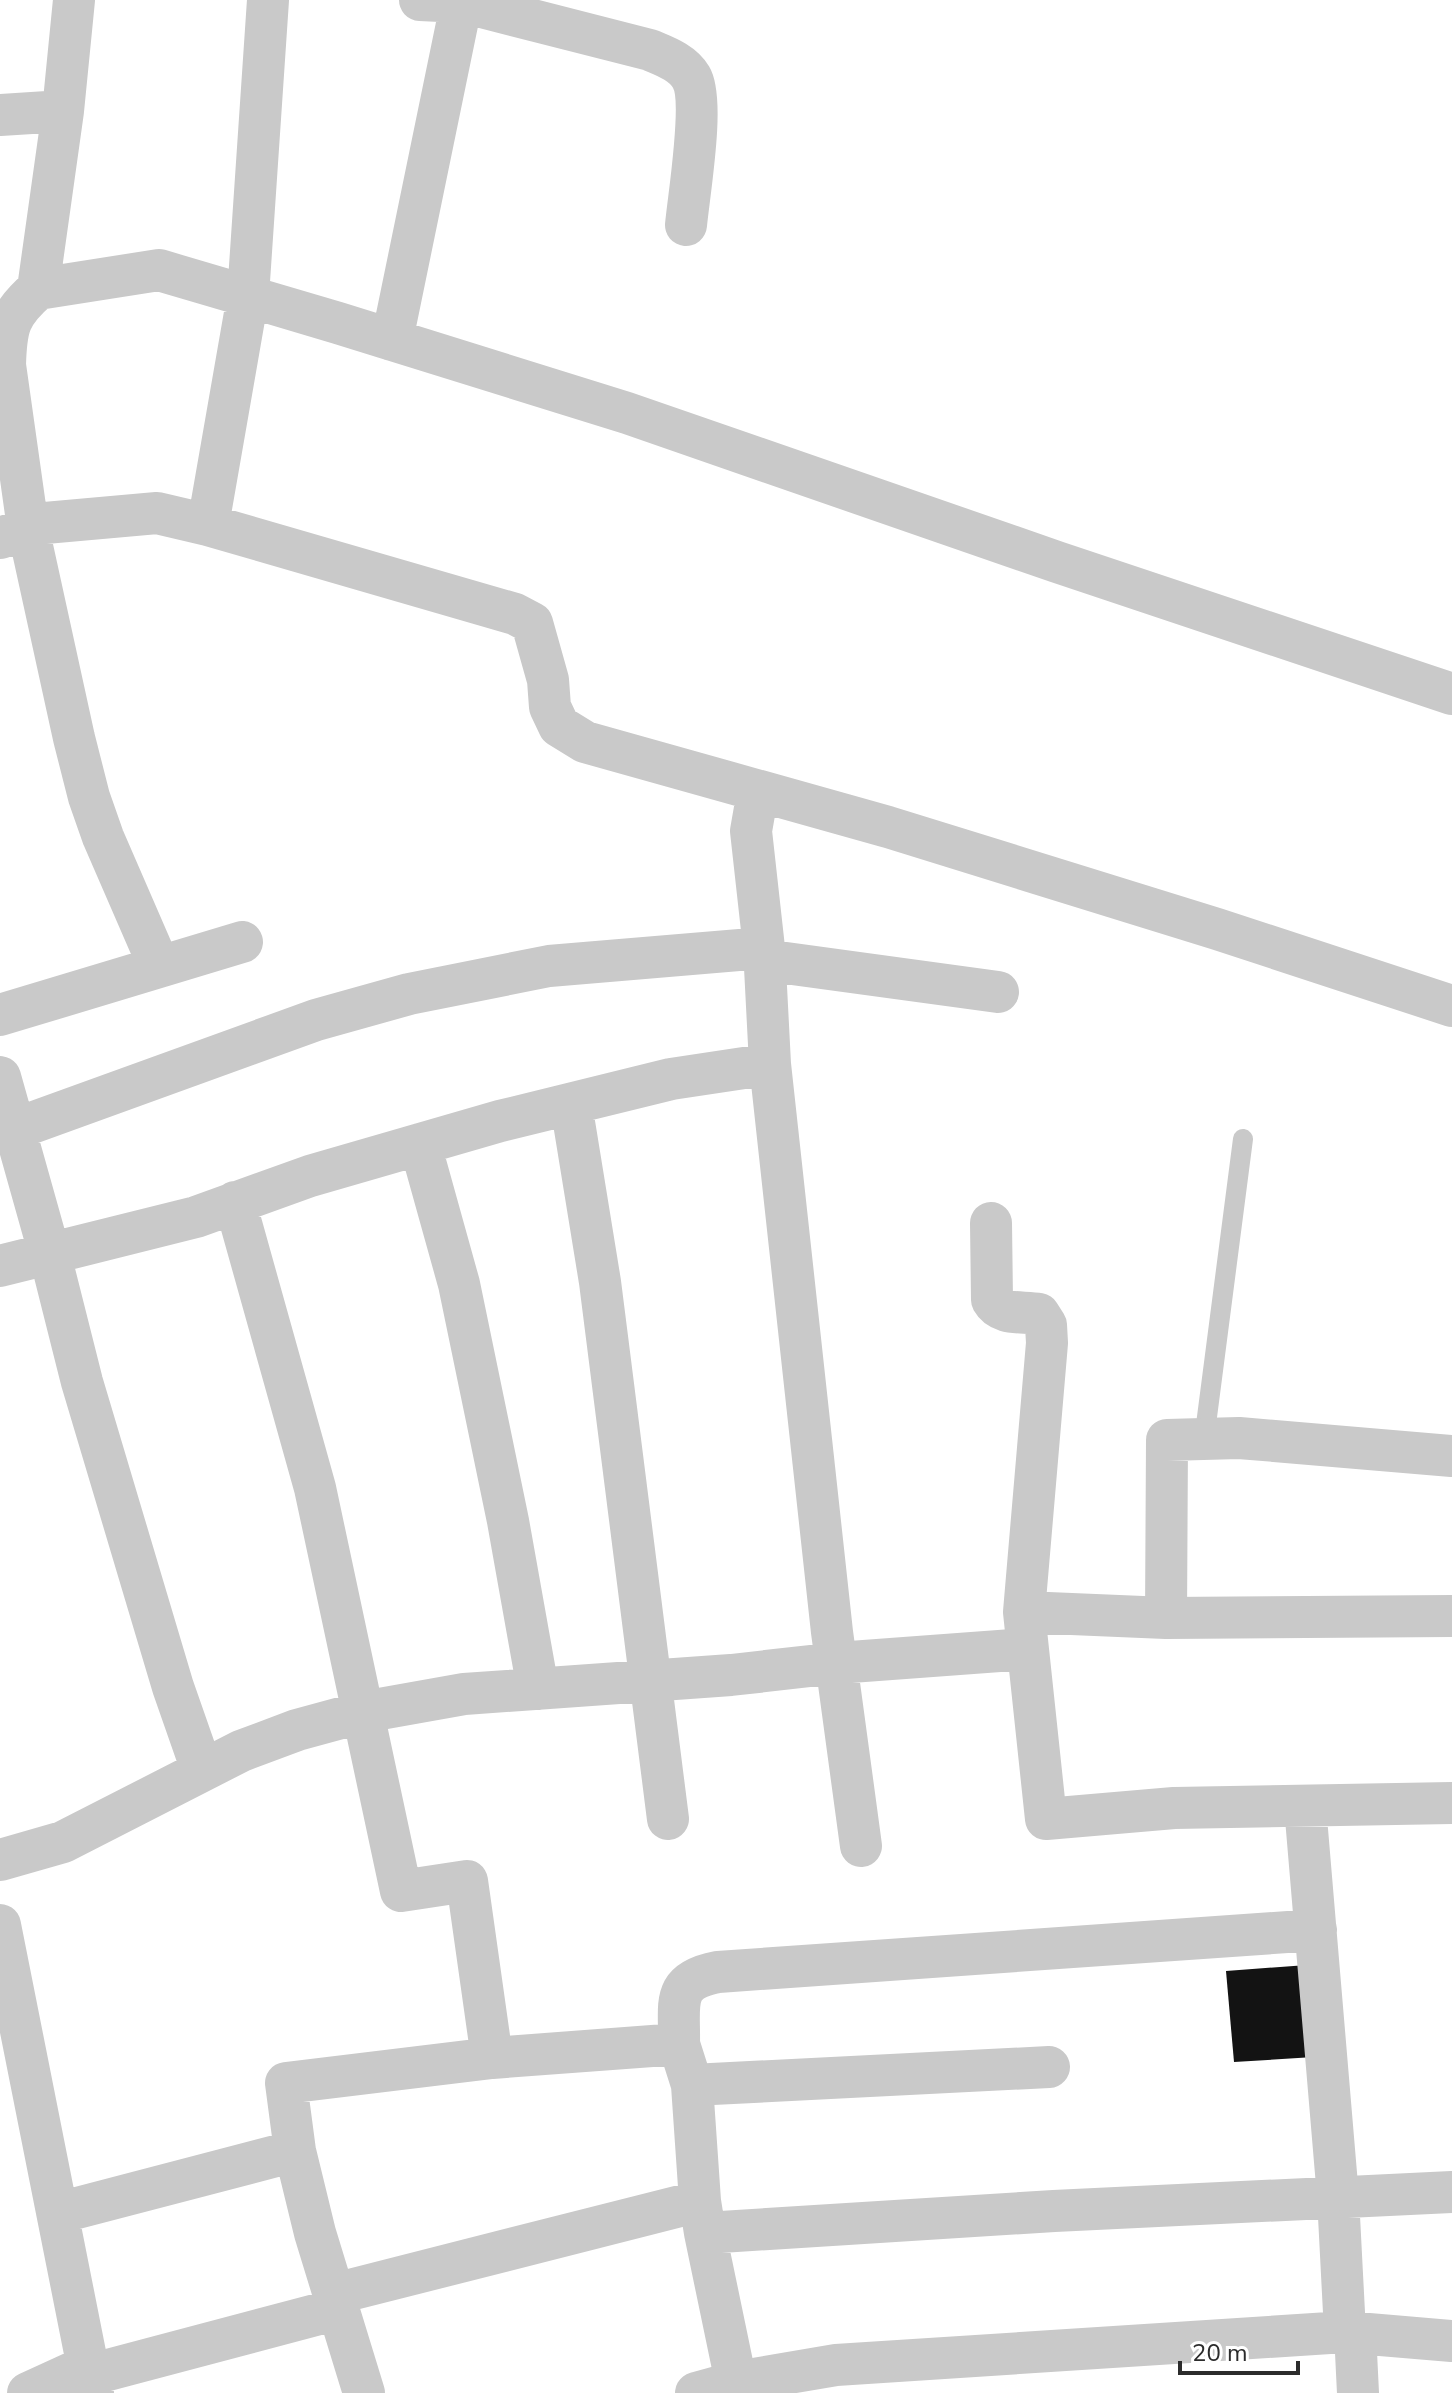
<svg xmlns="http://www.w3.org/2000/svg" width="1452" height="2393" font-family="'Nunito Sans',sans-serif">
  <rect width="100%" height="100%" fill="#fff"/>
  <path fill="#131313" d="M 1307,1965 L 1314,2057 L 1234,2062 L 1226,1971 Z"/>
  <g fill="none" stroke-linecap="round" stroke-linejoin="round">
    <path stroke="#c9c9c9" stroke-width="20" d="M 1204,1440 L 1243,1139"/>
    <path stroke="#c9c9c9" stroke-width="42" d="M 74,0 L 63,111 L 38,289 L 159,270 L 338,323 L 627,413 L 1057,562 L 1452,694
      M 420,0 L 462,2 L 650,50 C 664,56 682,62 691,77 C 705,100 689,193 686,225
      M 0,115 L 63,111
      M 38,289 C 9,314 6,327 5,365 L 28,528 L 74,738 L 89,797 L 103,837 L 159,966
      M 392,340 L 462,0
      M 208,525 L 248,296 L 268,0
      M 0,538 L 45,523 L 157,513 L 208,525 L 515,614 L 532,623 L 548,680 L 550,707 L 559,726 L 585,742 L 888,827 L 1217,929 L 1452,1006
      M 758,791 L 751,831 L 764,948 L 770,1064 L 832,1632 L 861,1846
      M 764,960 L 998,992
      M 0,1015 L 242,942
      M 0,1077 L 50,1255 L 82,1382 L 173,1687 L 202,1770
      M 571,1104 L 600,1282 L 668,1819
      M 15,1129 L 316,1020 L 409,994 L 549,966 L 764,948
      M 420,1144 L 459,1284 L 508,1521 L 538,1689
      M 235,1202 L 315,1488 L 401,1891 L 467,1881 L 492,2058
      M 991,1223 L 992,1300 C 1001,1316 1022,1311 1039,1314 L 1046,1325 L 1047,1343 L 1024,1612 L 1046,1819 L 1174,1808 L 1452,1803
      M 0,1266 L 196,1217 L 310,1176 L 500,1121 L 671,1079 L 770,1064
      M 1024,1612 L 1166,1618 L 1452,1616
      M 1166,1618 L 1167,1440 L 1239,1438 L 1452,1456
      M 1305,1806 L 1338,2197 L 1345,2332
      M 0,1860 L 63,1842 L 241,1751 L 297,1730 L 363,1712 L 464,1694 L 731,1675 L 837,1663 L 1027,1649
      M 0,1925 L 93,2393
      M 679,2044 C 680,2003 670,1981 718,1972 L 1316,1930
      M 692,2085 L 1049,2067
      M 58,2213 L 295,2151
      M 705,2233 L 736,2382
      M 334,2294 L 700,2201
      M 1355,2332 L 1358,2393
      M 89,2375 L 338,2309
      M 28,2393 L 87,2366
      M 364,2393 L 315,2233 L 295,2151 L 286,2083 L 492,2058 L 679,2044 L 692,2085 L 700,2201 L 705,2233 L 1054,2211 L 1452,2192
      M 696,2393 L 736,2382 L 836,2365 L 1345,2332 L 1452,2341"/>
  </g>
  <path d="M1180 2361v12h118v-12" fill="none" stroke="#2c2c2c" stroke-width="4"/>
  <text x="1192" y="2361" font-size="24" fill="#2c2c2c" stroke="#ffffff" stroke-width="6" paint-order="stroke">20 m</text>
</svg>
